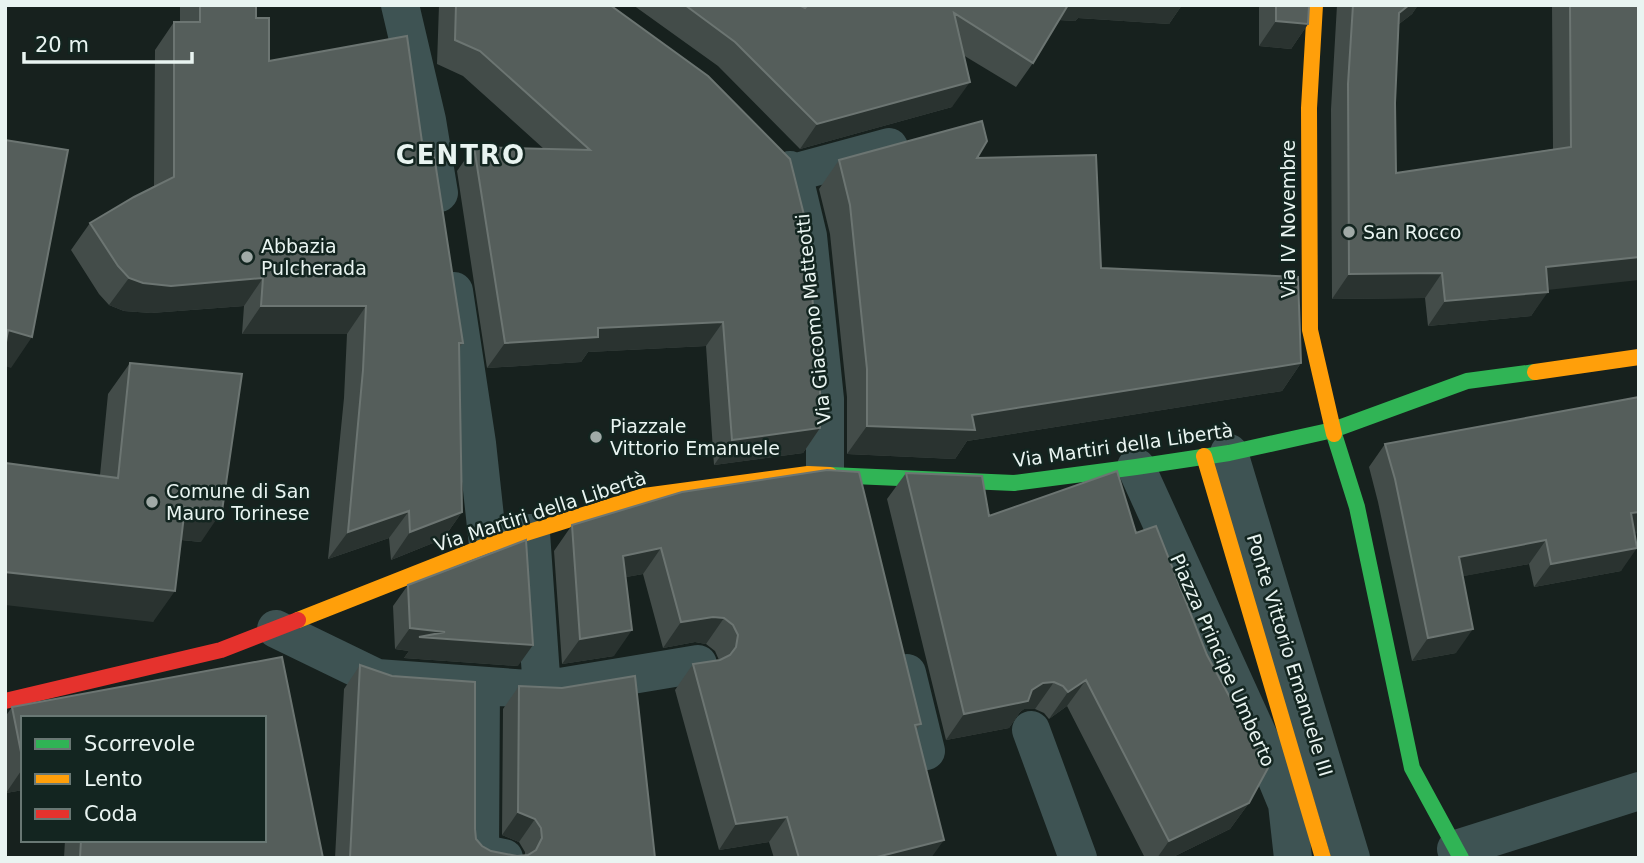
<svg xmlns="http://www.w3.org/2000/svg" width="1644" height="863" font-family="'DejaVu Sans',sans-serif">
  <rect width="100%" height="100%" fill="#17211e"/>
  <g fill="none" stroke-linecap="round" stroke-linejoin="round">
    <path stroke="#3e5353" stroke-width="38" d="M 400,5 L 427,120 L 439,193
      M 790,170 L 793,173 L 808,236 L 825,399 L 825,475
      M 793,173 L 889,147
      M 454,291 L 477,443 L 488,545
      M 1229,453 L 1351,858
      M 1136,467 L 1263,746 L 1287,804 L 1293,858
      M 531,533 L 542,690 L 698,664
      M 276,629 L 377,678 L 542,690
      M 907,673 L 926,751
      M 481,686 L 480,853 L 504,858
      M 1031,730 L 1078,858
      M 1456,849 L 1639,791"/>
    <path stroke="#30b455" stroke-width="16" d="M 1334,434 L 1357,507 L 1412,768 L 1461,858
      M 830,475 L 1014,483 L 1136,467 L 1229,453 L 1333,430 L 1467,381 L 1535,372"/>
    <path stroke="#ff9f0a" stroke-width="16" d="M 1315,5 L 1309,108 L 1310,330 L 1334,434
      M 1535,372 L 1639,357
      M 1204,456 L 1323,858
      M 298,620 L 488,545 L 644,496 L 808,474 L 830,475"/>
    <path stroke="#e5322d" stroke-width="16" d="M 5,701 L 221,650 L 298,620"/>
  </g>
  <path fill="#434c49" d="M 180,5 L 256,5 L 256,18 L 269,61 L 422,142 L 463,343 L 459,348 L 462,512 L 443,539 L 391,560 L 389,538 L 328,559 L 344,398 L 347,334 L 242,334 L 244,306 L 151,313 L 124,311 L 109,305 L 99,294 L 71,250 L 90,223 L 154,186 L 155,50 L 174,22 L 180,22 Z
    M 439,5 L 610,5 L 820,428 L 803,453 L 714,465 L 706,346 L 588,352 L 581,362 L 487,368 L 457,171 L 474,147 L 544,149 L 463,76 L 437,64 Z
    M 633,5 L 799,5 L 805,8 L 808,5 L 1182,5 L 1169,24 L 1078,18 L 1075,21 L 1059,20 L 1033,63 L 1016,87 L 963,55 L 952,107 L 800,149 L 718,66 Z
    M 1259,5 L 1309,5 L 1308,24 L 1291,49 L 1259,46 Z
    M 1337,5 L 1418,5 L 1412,14 L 1399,24 L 1395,103 L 1396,173 L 1553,149 L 1552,5 L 1639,5 L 1548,290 L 1531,316 L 1428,326 L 1425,298 L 1332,299 L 1331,109 Z
    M 977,158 L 1101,268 L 1301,363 L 1282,391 L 967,441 L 955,459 L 847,454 L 847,397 L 830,234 L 819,189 L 839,160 Z
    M 130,363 L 201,542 L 181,540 L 153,622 L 100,475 L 108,394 Z
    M 1385,444 L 1639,533 L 1635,533 L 1621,571 L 1534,587 L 1529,564 L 1463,576 L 1456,653 L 1412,661 L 1378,502 L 1369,467 Z
    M 906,473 L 989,516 L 1136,533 L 1249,803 L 1230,829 L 1171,858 L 1145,858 L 1067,706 L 1049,719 L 1044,713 L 1035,709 L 1024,709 L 1020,712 L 1009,728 L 946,740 L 887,499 Z
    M 682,492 L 921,724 L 916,730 L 931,858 L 774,858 L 769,842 L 719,850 L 675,690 L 693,664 L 719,660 L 715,651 L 706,644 L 695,642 L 663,648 L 643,574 L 626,577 L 614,656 L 562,664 L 554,551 L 572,525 Z
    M 408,585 L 518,666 L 404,658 L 409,651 L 395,649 L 393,606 Z
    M 360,665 L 475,829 L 476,839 L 482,846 L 491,851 L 517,856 L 525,855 L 525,852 L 519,842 L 502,835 L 503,709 L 519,686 L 655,858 L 335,858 L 344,689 Z
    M 12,707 L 323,858 L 64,858 L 65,840 L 264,840 L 23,718 L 23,790 L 6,793 L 5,717 Z"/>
  <path fill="#2a3330" d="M 1067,5 L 1182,5 L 1169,24 L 1078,18 L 1075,21 L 1057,20 Z
    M 1409,5 L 1418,5 L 1412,14 L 1382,37 L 1399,13 Z
    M 1276,21 L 1308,24 L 1291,49 L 1259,46 Z
    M 970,82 L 952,107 L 800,149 L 817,124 Z
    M 1639,257 L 1639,280 L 1529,292 L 1546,267 Z
    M 1442,273 L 1425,298 L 1332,299 L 1349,274 Z
    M 129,278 L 263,278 L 244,306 L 151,313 L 124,311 L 109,305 Z
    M 1548,292 L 1531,316 L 1428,326 L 1445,301 Z
    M 261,306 L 366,306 L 347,334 L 242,334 Z
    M 723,322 L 706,346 L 588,352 L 581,362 L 487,368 L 505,343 L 598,328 Z
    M 8,330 L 32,337 L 11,368 L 5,366 L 5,334 Z
    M 1301,363 L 1282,391 L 967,441 L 955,459 L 847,454 L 867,426 L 972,415 Z
    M 820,428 L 803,453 L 714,465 L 732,440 Z
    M 185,507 L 222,511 L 201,542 L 163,538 Z
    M 409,511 L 389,538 L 328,559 L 348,532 Z
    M 462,512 L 443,539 L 391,560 L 410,532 Z
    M 1639,512 L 1639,533 L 1615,537 L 1631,513 Z
    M 1546,540 L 1529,564 L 1443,580 L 1459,557 Z
    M 661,548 L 643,574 L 605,581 L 623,556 Z
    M 1637,548 L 1621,571 L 1534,587 L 1551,564 Z
    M 5,572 L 175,591 L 153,622 L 5,605 Z
    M 713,617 L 724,618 L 706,644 L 695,642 L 663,648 L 681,622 Z
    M 410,628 L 445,632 L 533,645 L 518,666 L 404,658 L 409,651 L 395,649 Z
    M 1473,629 L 1456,653 L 1412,661 L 1428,638 Z
    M 632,630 L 614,656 L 562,664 L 580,639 Z
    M 1086,680 L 1067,706 L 1049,719 L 1068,692 Z
    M 1054,682 L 1035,709 L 1024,709 L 1020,712 L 1009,728 L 946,740 L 964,714 L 1032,690 L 1043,683 Z
    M 23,768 L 23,790 L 6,793 Z
    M 1249,803 L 1230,829 L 1171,858 L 1157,858 L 1169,841 Z
    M 518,812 L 535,819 L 519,842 L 502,835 Z
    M 787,817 L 769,842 L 719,850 L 736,824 Z
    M 944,840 L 931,858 L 873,858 Z"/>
  <path fill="#555e5b" stroke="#6c7572" stroke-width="2" d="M 200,5 L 256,5 L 256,18 L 269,18 L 269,61 L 407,36 L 422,142 L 432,142 L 463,343 L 459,343 L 462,512 L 410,532 L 409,511 L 348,532 L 363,370 L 366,306 L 261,306 L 263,278 L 171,286 L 143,283 L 129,278 L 118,266 L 90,223 L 134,197 L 174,177 L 174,22 L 200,22 Z
    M 456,5 L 610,5 L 708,76 L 790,159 L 804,215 L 820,375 L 820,428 L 732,440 L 723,322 L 598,328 L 598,337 L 505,343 L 474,147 L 590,150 L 480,51 L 455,40 Z
    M 685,5 L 799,5 L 805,8 L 808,5 L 1068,5 L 1033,63 L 954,13 L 970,82 L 817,124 L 735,42 Z
    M 1276,5 L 1309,5 L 1308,24 L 1276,21 Z
    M 1353,5 L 1409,5 L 1399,13 L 1395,103 L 1396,173 L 1571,147 L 1570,5 L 1639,5 L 1639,257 L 1546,267 L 1548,292 L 1445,301 L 1442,273 L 1349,274 L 1348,84 Z
    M 982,121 L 987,141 L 977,158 L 1096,155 L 1101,268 L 1298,277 L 1301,363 L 972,415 L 975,430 L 867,426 L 867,369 L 850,205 L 839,160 Z
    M 5,140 L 68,150 L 32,337 L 8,330 L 5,348 Z
    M 130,363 L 242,374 L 222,511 L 185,507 L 175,591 L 5,572 L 5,463 L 118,478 Z
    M 1639,397 L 1639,512 L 1631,513 L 1637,548 L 1551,564 L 1546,540 L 1459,557 L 1473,629 L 1428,638 L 1395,479 L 1385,444 Z
    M 827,470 L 859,472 L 921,724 L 915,725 L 944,840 L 873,858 L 799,858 L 787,817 L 736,824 L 693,664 L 720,660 L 730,655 L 736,647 L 738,635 L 733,625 L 724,618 L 713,617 L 681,622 L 661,548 L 623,556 L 632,630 L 580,639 L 572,525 L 682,492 Z
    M 1117,471 L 1136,533 L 1156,526 L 1207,655 L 1268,768 L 1249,803 L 1169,841 L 1086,680 L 1068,692 L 1063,686 L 1054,682 L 1043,683 L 1032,690 L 1028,701 L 964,714 L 906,473 L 982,476 L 989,516 Z
    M 526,540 L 533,645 L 419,637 L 445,632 L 410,628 L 408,585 Z
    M 282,657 L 323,858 L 80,858 L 81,840 L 264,840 L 264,718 L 23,718 L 23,762 L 12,707 Z
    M 360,665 L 392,676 L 475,682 L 475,829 L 476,839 L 482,846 L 491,851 L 517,856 L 528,855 L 536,850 L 542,838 L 541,828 L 535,819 L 518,812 L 519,686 L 562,688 L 635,676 L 655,858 L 350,858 Z"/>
  <g fill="#a0aaa7" stroke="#132520" stroke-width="2.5">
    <circle cx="1349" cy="232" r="7"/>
    <circle cx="247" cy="257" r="7"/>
    <circle cx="596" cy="437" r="7"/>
    <circle cx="152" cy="502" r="7"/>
  </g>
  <g text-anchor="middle" stroke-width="5" stroke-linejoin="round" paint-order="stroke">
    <g font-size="19" fill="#e9f4f1" stroke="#132520">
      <text transform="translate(1288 219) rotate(-90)" y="7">Via IV Novembre</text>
      <text transform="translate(813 319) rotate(-96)" y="7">Via Giacomo Matteotti</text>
      <text transform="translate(1123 445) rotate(-8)" y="7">Via Martiri della Libertà</text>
      <text transform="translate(540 511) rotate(-18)" y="7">Via Martiri della Libertà</text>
      <text transform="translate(1290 655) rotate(73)" y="7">Ponte Vittorio Emanuele III</text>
      <text transform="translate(1223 660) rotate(66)" y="7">Piazza Principe Umberto</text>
    </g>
    <g font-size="19" fill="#e9f4f1" stroke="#132520" text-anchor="start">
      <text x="1363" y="239">San Rocco</text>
      <text x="261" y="253">Abbazia<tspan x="261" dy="22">Pulcherada</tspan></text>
      <text x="610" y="433">Piazzale<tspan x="610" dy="22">Vittorio Emanuele</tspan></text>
      <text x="166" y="498">Comune di San<tspan x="166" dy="22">Mauro Torinese</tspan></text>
    </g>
    <g font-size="26" font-weight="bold" letter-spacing="2" fill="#e9f4f1" stroke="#132520">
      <text x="461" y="164">CENTRO</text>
    </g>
  </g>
  <rect width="1644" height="863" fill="none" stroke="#e9f4f1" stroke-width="14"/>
  <rect x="21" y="716" width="245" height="126" fill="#132520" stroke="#697874" stroke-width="2"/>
  <rect x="35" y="739" width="35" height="10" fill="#30b455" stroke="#697874" stroke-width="2"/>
  <text x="84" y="751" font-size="21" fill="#e9f4f1">Scorrevole</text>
  <rect x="35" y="774" width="35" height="10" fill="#ff9f0a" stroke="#697874" stroke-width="2"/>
  <text x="84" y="786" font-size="21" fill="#e9f4f1">Lento</text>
  <rect x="35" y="809" width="35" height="10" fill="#e5322d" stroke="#697874" stroke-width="2"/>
  <text x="84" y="821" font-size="21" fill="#e9f4f1">Coda</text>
  <path d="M24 52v10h168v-10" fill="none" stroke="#e9f4f1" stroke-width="3.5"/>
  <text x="35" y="52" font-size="21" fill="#e9f4f1" stroke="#132520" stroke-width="5" paint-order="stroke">20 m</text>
</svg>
